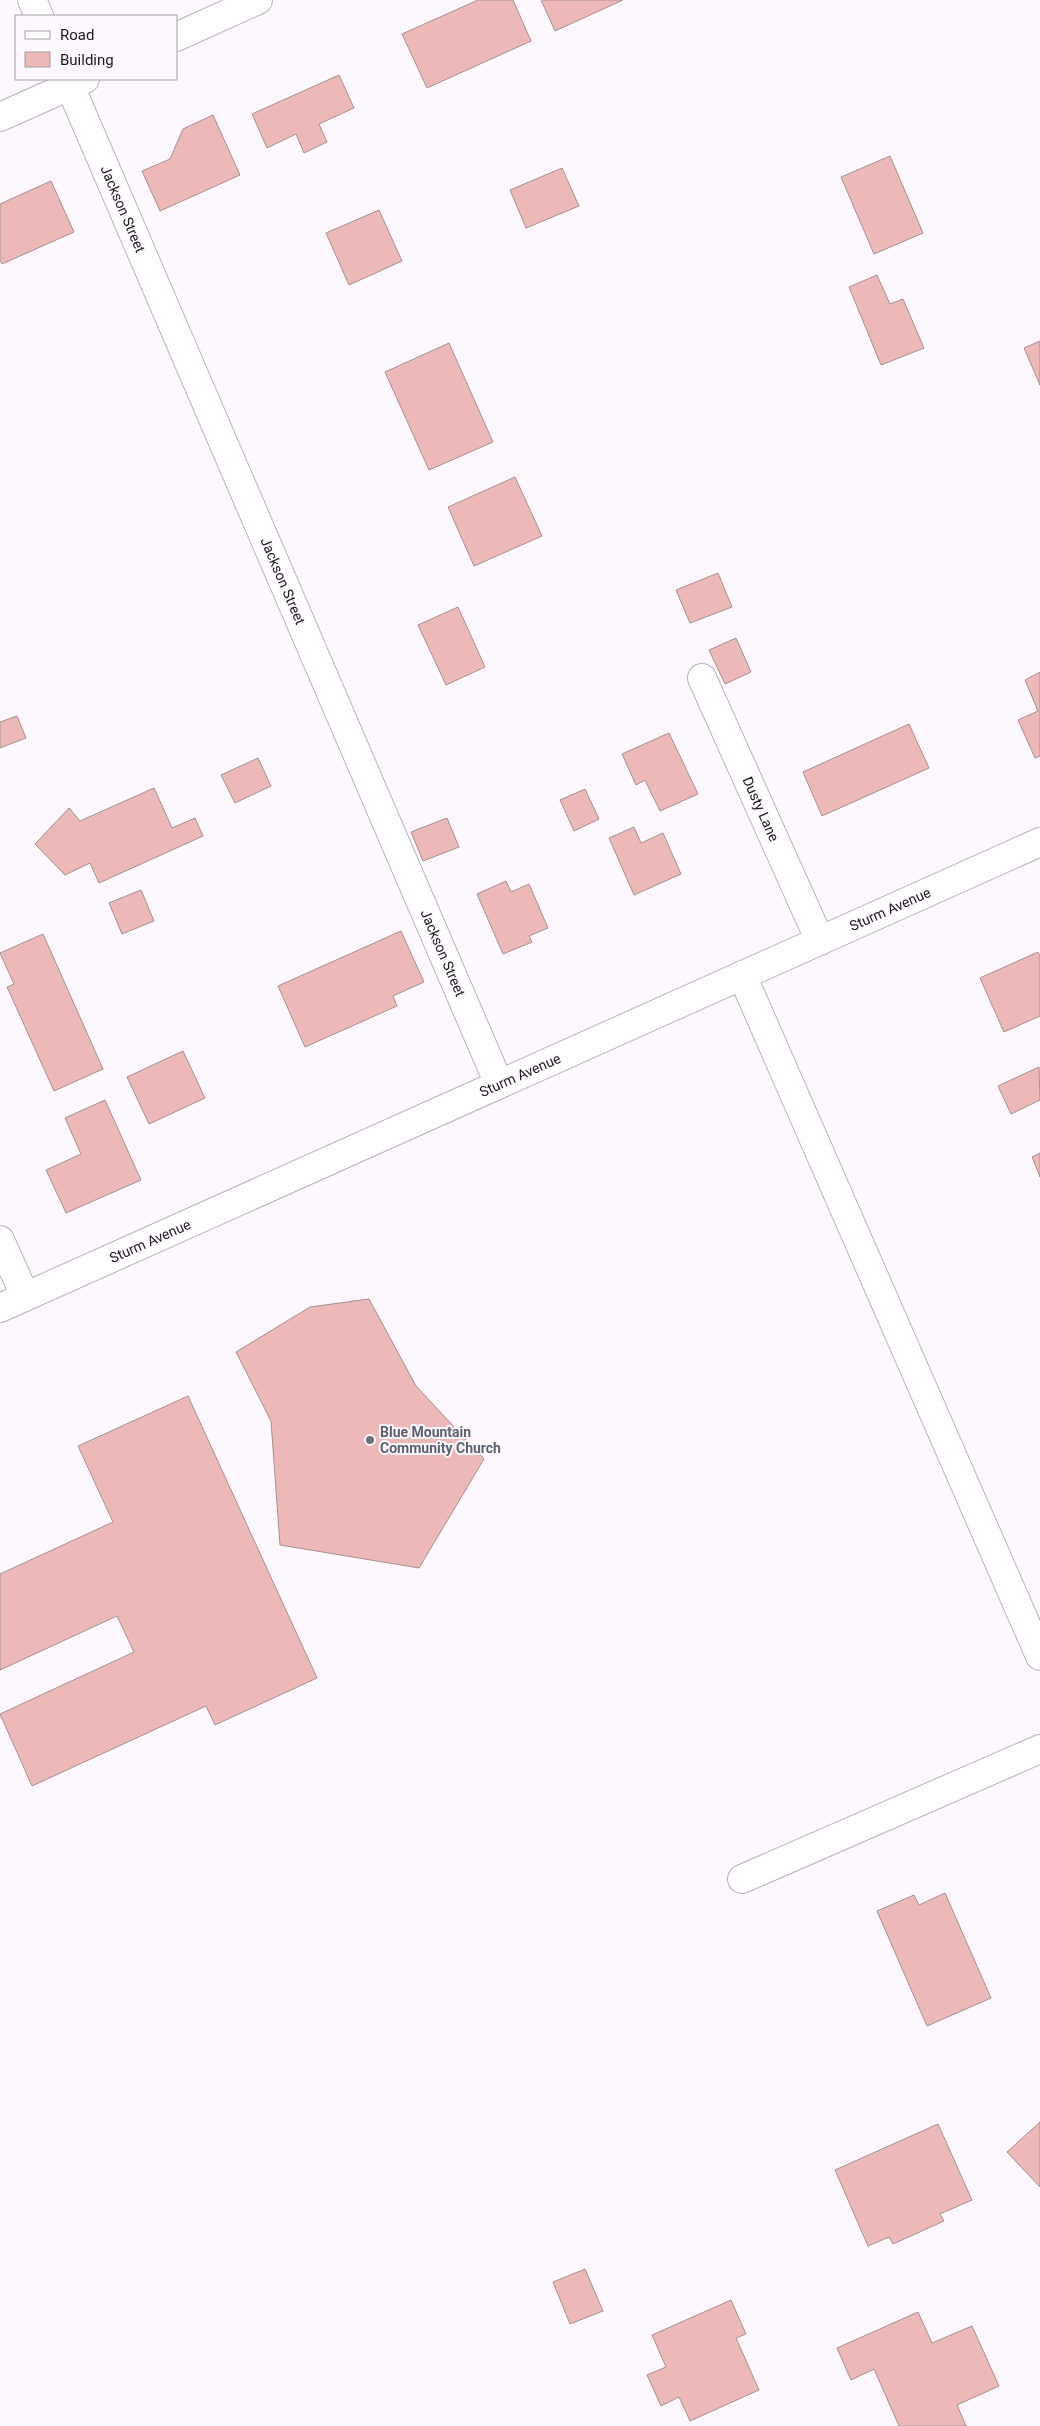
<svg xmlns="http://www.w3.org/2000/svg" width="1040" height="2426" font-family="Roboto,sans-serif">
  <rect width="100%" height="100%" fill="#fdf8fd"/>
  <path fill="#ecb9b8" stroke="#a59190" d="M 478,0 L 513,0 L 531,41 L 427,88 L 402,34 Z
    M 541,0 L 623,0 L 555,31 Z
    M 339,75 L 354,108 L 319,124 L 327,142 L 304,153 L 296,134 L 267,148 L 252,114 Z
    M 213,115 L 240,175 L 160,211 L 142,171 L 170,159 L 183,129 Z
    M 890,156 L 923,233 L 874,254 L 841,177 Z
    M 562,168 L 579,206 L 526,228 L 510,190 Z
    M 51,181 L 74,232 L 2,264 L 0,260 L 0,204 Z
    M 379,210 L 402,261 L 349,285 L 326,233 Z
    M 877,275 L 890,304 L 903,299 L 924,348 L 881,365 L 849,287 Z
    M 1040,341 L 1040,385 L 1024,348 Z
    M 449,343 L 493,442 L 429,470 L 385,372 Z
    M 515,477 L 542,536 L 474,566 L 448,507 Z
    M 718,573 L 732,607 L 690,623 L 676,590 Z
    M 458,607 L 485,667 L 446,685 L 418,625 Z
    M 736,638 L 751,672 L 725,684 L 709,650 Z
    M 1040,672 L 1040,756 L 1035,758 L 1018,720 L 1038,711 L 1025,680 Z
    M 17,716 L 26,738 L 0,748 L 0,722 Z
    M 909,724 L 929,768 L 822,816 L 803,772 Z
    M 669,733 L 698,794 L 660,811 L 645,780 L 636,785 L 622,754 Z
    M 258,758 L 271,786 L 235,803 L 221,775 Z
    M 154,788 L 172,828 L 195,818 L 203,836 L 99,883 L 90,863 L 65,875 L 35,844 L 69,808 L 80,821 Z
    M 585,789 L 599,819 L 574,831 L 560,800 Z
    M 447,818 L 459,847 L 423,861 L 411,832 Z
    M 634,827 L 641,843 L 663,833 L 681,874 L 634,895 L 609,838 Z
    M 506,881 L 511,892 L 529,884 L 548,928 L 529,936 L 532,942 L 503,954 L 477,894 Z
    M 141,890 L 154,921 L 122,934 L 109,903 Z
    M 401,931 L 424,982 L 393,996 L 397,1006 L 305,1047 L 278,986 Z
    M 43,934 L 103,1069 L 54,1091 L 7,987 L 14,984 L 0,953 Z
    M 1038,952 L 1040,956 L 1040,1016 L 1004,1032 L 980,978 Z
    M 183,1051 L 205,1098 L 149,1124 L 127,1077 Z
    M 1039,1067 L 1040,1100 L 1011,1114 L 998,1086 Z
    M 105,1100 L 141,1180 L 66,1213 L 46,1170 L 81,1154 L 65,1118 Z
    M 1040,1153 L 1040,1177 L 1032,1157 Z
    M 369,1299 L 416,1386 L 484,1459 L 419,1568 L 280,1545 L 271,1421 L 236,1352 L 310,1307 Z
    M 188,1396 L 317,1678 L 215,1725 L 206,1706 L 32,1786 L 0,1714 L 134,1652 L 117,1616 L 0,1670 L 0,1574 L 113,1522 L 78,1446 Z
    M 945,1893 L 991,1998 L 927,2026 L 877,1911 L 914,1895 L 919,1905 Z
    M 1040,2122 L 1040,2187 L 1007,2152 Z
    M 938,2124 L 972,2200 L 940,2214 L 944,2221 L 893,2244 L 889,2237 L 868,2246 L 835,2170 Z
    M 585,2269 L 603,2311 L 570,2324 L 553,2282 Z
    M 731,2300 L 746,2334 L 736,2338 L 759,2390 L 690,2421 L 679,2397 L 661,2406 L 647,2375 L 666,2367 L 652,2335 Z
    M 918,2312 L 932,2343 L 972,2326 L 999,2386 L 957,2405 L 966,2426 L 899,2426 L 874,2369 L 851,2380 L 837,2348 Z"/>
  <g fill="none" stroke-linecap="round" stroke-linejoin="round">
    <defs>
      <path id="minor" d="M 32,0 L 39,16
        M 176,37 L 258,0
        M 67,79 L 499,1084
        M 0,117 L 85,79
        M 702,678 L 820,941
        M 742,975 L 1040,1656
        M 0,1240 L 25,1296
        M 0,1308 L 1040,842
        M 742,1879 L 1040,1749"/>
    </defs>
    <use href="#minor" stroke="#bdb0bd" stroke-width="30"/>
    <use href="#minor" stroke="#fff" stroke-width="28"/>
  </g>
  <circle fill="#6b7280" stroke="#fdf8fd" stroke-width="2" cx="370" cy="1440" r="5"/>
  <g text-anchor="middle" stroke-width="4" stroke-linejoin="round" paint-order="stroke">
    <g font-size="14" fill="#1d181d" stroke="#fdf8fd">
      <text transform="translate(123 209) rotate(67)" y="5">Jackson Street</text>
      <text transform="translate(283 581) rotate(67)" y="5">Jackson Street</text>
      <text transform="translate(761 809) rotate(66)" y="5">Dusty Lane</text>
      <text transform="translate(890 909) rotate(-24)" y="5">Sturm Avenue</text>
      <text transform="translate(443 953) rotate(67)" y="5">Jackson Street</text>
      <text transform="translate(520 1075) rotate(-24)" y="5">Sturm Avenue</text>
      <text transform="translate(150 1241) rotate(-24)" y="5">Sturm Avenue</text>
    </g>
    <g font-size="14" font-weight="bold" fill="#5b616d" stroke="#fdf8fd" text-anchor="start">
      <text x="380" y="1437">Blue Mountain<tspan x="380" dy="16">Community Church</tspan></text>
    </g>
  </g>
  <rect x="15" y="15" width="162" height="65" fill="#fdf8fd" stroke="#a39ea3"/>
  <rect x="25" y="31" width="25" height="8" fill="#ffffff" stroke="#a39ea3"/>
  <text x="60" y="40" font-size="15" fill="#1d181d">Road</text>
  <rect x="25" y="52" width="25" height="15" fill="#ecb9b8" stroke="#a39ea3"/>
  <text x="60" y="65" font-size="15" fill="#1d181d">Building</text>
</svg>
